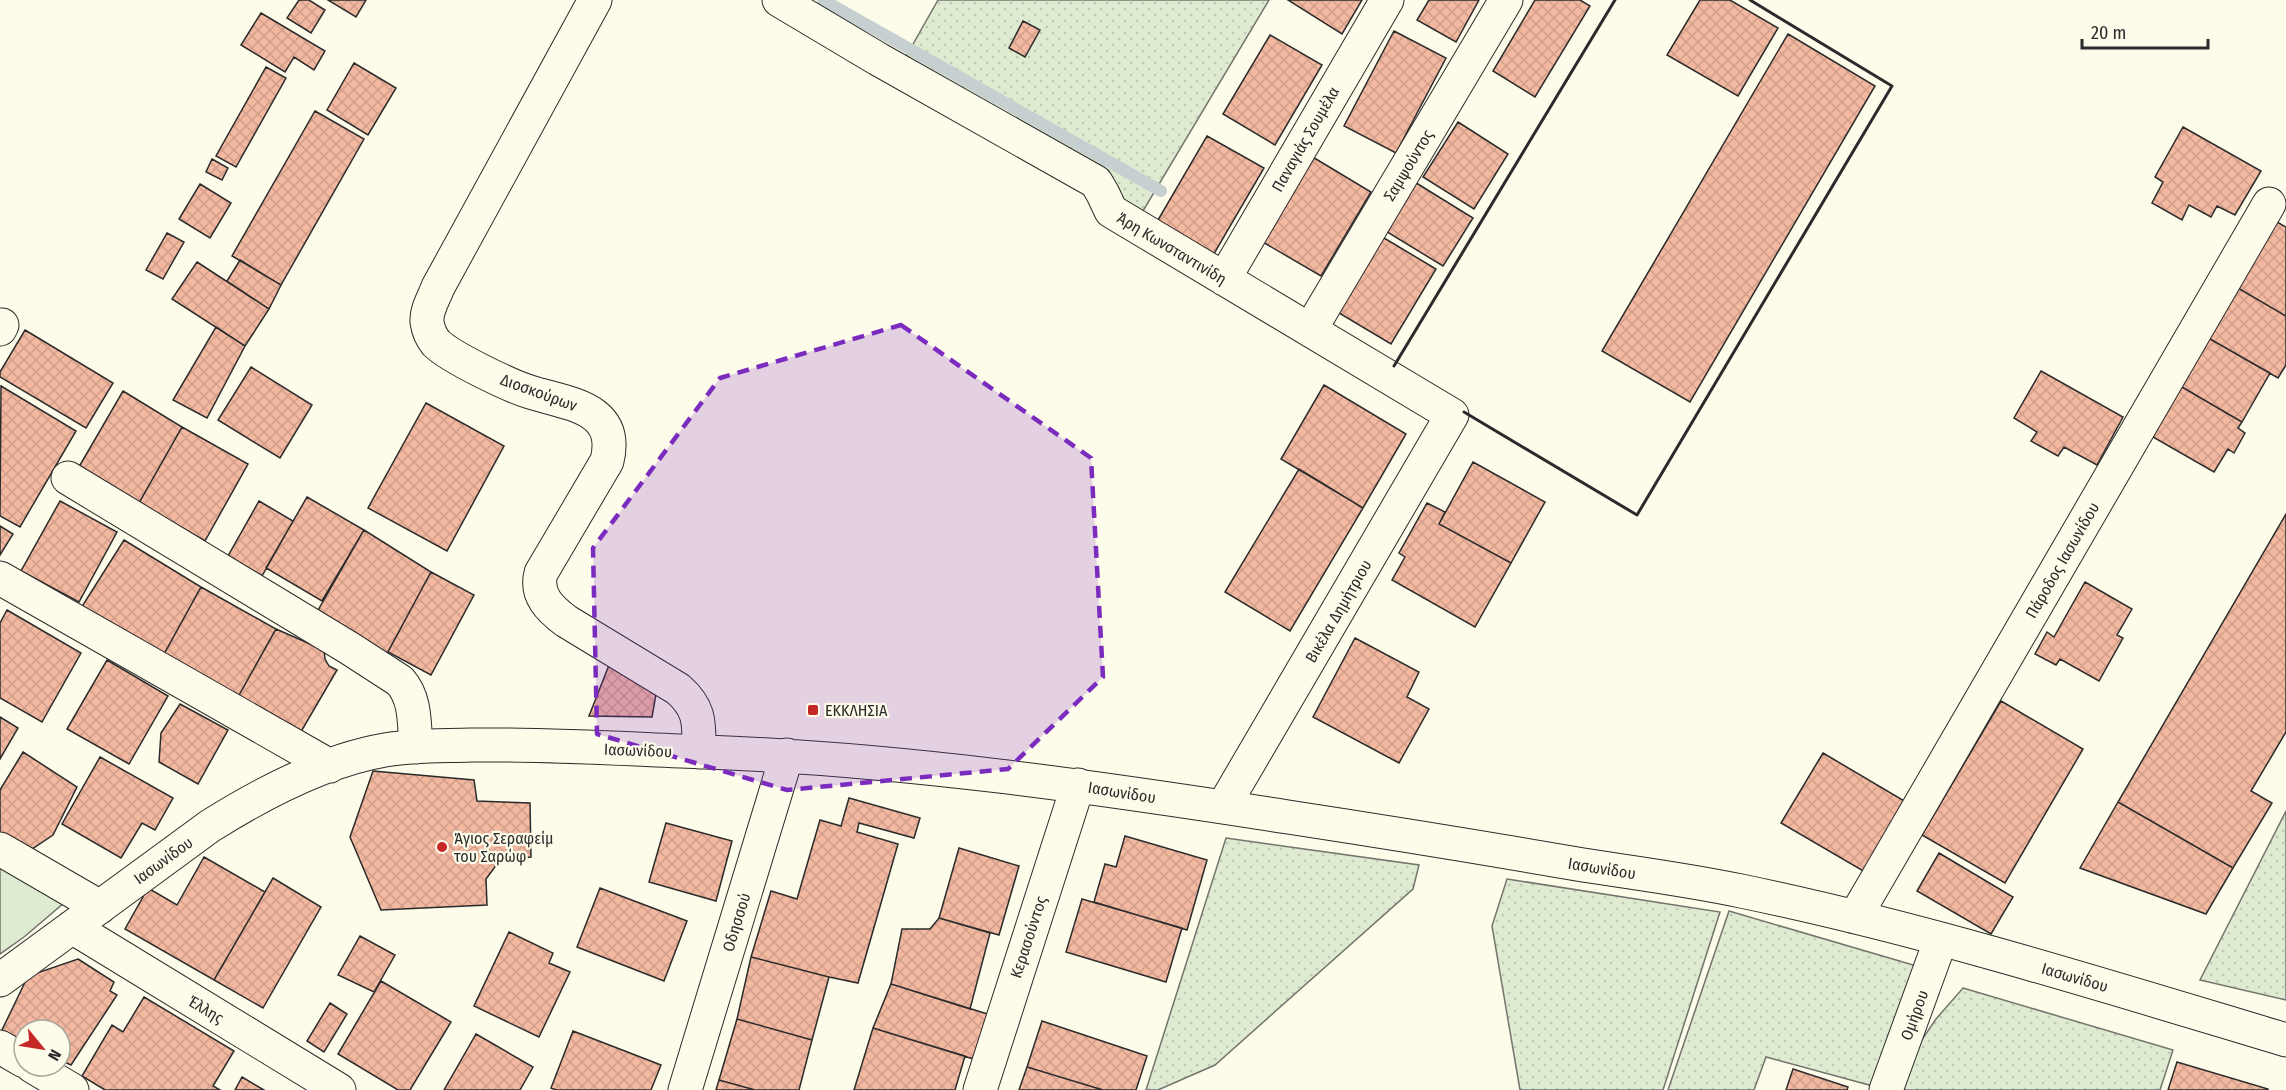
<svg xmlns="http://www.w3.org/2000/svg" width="2286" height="1090" font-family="'Fira Sans Condensed',sans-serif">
  <defs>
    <pattern id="grass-dots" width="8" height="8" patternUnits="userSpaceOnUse" patternTransform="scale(1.5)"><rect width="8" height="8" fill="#deebd1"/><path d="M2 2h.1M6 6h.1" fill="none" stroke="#bfcab4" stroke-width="1.8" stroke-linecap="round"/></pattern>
    <pattern id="building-cross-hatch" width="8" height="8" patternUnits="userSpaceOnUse" patternTransform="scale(1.5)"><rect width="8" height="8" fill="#f2b8a0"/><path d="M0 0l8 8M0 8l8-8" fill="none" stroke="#d09e8a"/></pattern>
  </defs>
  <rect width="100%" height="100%" fill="#fdfbea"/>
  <path fill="url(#grass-dots)" stroke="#74746e" stroke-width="1.5" d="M 938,0 L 1269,0 L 1143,211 L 899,69 Z
    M 2286,811 L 2286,1000 L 2200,980 Z
    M 1226,838 L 1419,865 L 1413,889 L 1215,1065 L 1158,1090 L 1146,1090 Z
    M 1507,879 L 1720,912 L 1663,1090 L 1520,1090 L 1492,926 Z
    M 1729,911 L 1920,967 L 1873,1086 L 1766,1057 L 1754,1090 L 1668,1090 Z
    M 1963,988 L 2173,1050 L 2160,1090 L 1899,1090 L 1917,1047 L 1936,1019 Z"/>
  <path fill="#deebd1" stroke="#74746e" stroke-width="1.5" d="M 0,864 L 65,902 L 24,937 L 0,954 Z"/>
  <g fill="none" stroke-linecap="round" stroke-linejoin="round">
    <path stroke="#c7d0d0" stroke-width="12" d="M 823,0 L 1161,191"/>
  </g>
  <path fill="url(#building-cross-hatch)" stroke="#2b2b2b" stroke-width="1.5" d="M 299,0 L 309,0 L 325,10 L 311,33 L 287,18 Z
    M 328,0 L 366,0 L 356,17 Z
    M 1288,0 L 1362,0 L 1342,34 Z
    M 1429,0 L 1479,0 L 1456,42 L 1417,20 Z
    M 1535,0 L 1580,0 L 1590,6 L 1535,97 L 1493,71 Z
    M 1700,0 L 1730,0 L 1778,28 L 1738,96 L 1667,55 Z
    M 261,13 L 325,51 L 314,70 L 294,57 L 285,72 L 241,45 Z
    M 1023,21 L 1040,30 L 1025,57 L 1009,48 Z
    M 1394,31 L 1446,58 L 1396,153 L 1344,126 Z
    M 1788,34 L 1875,86 L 1690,402 L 1602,351 Z
    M 1270,35 L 1322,65 L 1275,145 L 1223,114 Z
    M 354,63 L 396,88 L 368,135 L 327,110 Z
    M 266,67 L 286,78 L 236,167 L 216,156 Z
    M 315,111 L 364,139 L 281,285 L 232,256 Z
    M 1458,122 L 1508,154 L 1474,209 L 1423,177 Z
    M 2183,127 L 2261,171 L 2235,215 L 2217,206 L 2211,217 L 2189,205 L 2182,220 L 2152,203 L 2163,182 L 2155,177 Z
    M 1207,136 L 1264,168 L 1208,264 L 1151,232 Z
    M 1311,156 L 1371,192 L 1321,276 L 1261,241 Z
    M 212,159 L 228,168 L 222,180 L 206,172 Z
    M 1413,181 L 1473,218 L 1443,266 L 1384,230 Z
    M 200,184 L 231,203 L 210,238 L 179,219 Z
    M 2270,218 L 2286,227 L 2286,316 L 2231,284 Z
    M 167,233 L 184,242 L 163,279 L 146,270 Z
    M 1379,235 L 1436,269 L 1391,344 L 1334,310 Z
    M 240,260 L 281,285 L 269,309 L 227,281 Z
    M 197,262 L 269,309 L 245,346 L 172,299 Z
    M 2231,284 L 2286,316 L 2286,365 L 2278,378 L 2203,335 Z
    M 216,327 L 245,346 L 207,418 L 173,400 Z
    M 25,330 L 113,383 L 86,428 L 0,377 L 0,372 Z
    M 2203,335 L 2270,373 L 2242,422 L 2175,383 Z
    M 251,367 L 312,405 L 280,458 L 218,420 Z
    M 2041,371 L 2123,417 L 2097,465 L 2064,447 L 2058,456 L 2031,441 L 2037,432 L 2014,418 Z
    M 2175,383 L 2242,422 L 2238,428 L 2245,433 L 2234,453 L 2228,449 L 2214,472 L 2146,433 Z
    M 1324,385 L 1406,434 L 1363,508 L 1281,459 Z
    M 1,386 L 76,431 L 20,527 L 0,516 Z
    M 123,391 L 182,427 L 139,503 L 76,472 Z
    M 426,403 L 504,446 L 447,551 L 368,508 Z
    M 182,427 L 248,464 L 205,541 L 139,503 Z
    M 1473,462 L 1545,502 L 1511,563 L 1439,524 Z
    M 1299,469 L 1363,508 L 1290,631 L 1225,592 Z
    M 307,497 L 364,530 L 322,601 L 266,568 Z
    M 60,501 L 117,532 L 79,602 L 21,571 Z
    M 259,501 L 293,521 L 262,576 L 228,556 Z
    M 1427,503 L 1445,512 L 1439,524 L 1511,563 L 1475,627 L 1392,580 L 1405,557 L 1399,553 Z
    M 2286,514 L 2286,732 L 2251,791 L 2272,803 L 2233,868 L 2118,802 Z
    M 0,526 L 13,534 L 0,555 Z
    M 364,530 L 431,572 L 384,659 L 313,619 Z
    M 124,540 L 201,587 L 158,665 L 76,616 Z
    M 431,572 L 474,595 L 431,675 L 388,652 Z
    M 2085,582 L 2132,609 L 2117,635 L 2123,638 L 2099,681 L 2060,659 L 2056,665 L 2035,654 L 2047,632 L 2054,637 Z
    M 201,587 L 276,629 L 233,706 L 158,665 Z
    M 7,610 L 81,653 L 42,722 L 0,698 L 0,623 Z
    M 276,629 L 324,650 L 325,659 L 329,666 L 337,670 L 295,742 L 233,706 Z
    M 1355,638 L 1419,672 L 1407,697 L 1429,709 L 1399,763 L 1313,717 Z
    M 107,660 L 168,696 L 129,764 L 67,729 Z
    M 609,665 L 656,694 L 652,717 L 589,716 Z
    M 2001,701 L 2083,749 L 2005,883 L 1922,835 Z
    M 180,704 L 228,730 L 198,784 L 159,762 L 161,733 Z
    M 0,717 L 18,728 L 0,759 Z
    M 23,752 L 77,787 L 53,835 L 26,853 L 0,838 L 0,790 Z
    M 1823,753 L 1906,802 L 1865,872 L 1781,823 Z
    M 100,757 L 173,798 L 155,830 L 142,823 L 121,858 L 62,824 Z
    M 373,771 L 474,780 L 477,801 L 530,803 L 531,857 L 500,860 L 486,879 L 487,905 L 381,910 L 350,837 Z
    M 849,798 L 920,818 L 914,838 L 859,823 L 857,832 L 898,844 L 858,983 L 829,977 L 751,957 L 771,891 L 797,899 L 820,820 L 841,826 Z
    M 2118,802 L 2233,868 L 2206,914 L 2080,868 Z
    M 666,823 L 732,841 L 716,901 L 649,882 Z
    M 1125,836 L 1207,860 L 1187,930 L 1094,902 L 1105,864 L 1116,867 Z
    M 959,848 L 1019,866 L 999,935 L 939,918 Z
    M 1939,853 L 2013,897 L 1991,934 L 1917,891 Z
    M 204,857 L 265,892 L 214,980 L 125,929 L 148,888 L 177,905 Z
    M 273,878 L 321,907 L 263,1008 L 214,980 Z
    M 600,888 L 687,921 L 664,981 L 577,947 Z
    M 1082,899 L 1182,928 L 1166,982 L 1066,952 Z
    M 939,918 L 990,933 L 970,1009 L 891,984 L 902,929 L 930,929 Z
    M 509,932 L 553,953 L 549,963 L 570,972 L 539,1037 L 474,1006 Z
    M 360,936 L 395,955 L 374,992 L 338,975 Z
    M 751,957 L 829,977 L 812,1040 L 737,1019 Z
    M 78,959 L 114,982 L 110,991 L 117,995 L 71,1065 L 60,1060 L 60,1030 L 24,1030 L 24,1041 L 2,1030 L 28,976 Z
    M 381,981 L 451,1022 L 410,1090 L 398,1090 L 338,1054 Z
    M 891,984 L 994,1016 L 980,1061 L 873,1028 Z
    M 144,997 L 234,1051 L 213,1086 L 220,1090 L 105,1090 L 82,1076 L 112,1025 L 123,1032 Z
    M 330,1003 L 347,1014 L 324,1052 L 307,1041 Z
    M 737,1019 L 812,1040 L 799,1090 L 755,1090 L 719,1080 Z
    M 1042,1021 L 1147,1056 L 1136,1090 L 1103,1090 L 1027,1067 Z
    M 873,1028 L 965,1056 L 955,1090 L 854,1090 Z
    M 573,1031 L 661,1065 L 651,1090 L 556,1090 L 551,1088 Z
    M 476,1034 L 533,1067 L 520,1090 L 444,1090 Z
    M 2177,1062 L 2268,1089 L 2268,1090 L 2168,1090 Z
    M 1027,1067 L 1103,1090 L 1019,1090 Z
    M 1793,1069 L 1848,1087 L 1847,1090 L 1786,1090 Z
    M 242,1077 L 264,1090 L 235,1090 Z
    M 719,1080 L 755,1090 L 716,1090 Z"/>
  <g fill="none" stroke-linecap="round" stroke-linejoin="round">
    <defs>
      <path id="minor" d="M 595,0 L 438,287 C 434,298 426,310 427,322 C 428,329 432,338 436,343 C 450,357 510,386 530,392 C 568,404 620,407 607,461 L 541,573 C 535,595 550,609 566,621 L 678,689 C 701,709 699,724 699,752
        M 779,0 L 878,59 L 1096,182 L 1103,194 L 1111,211 L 1452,415 L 1223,807
        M 1224,279 L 1387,0
        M 0,329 L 2,325
        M 1310,330 L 1506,0
        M 68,478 L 349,648 L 400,681 C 416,699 414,723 416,747
        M 0,578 L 330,766
        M 0,849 L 100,907
        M 1855,917 L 2269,204
        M 72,927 L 339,1090
        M 0,980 L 210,826 C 261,794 326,760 385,750 C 413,745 442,746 471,745 C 549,744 627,749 705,752 C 901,759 1095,787 1288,817 C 1386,832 1485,848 1583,865 C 1635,873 1689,880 1741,891 C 1925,929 2106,986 2286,1040
        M 0,1047 L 24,1061
        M 32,1066 L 72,1090
        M 685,1090 L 787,755
        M 980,1090 L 1078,785
        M 1886,1090 L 1941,939"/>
    </defs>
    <use href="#minor" stroke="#2b2b2b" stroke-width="35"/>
    <use href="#minor" stroke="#fdfbea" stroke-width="33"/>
    <path stroke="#2b2b2b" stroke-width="3" d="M 1394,366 L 1615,0
      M 1464,412 L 1637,515 L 1892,86 L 1750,0"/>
  </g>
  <path fill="#7b2cbf" fill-opacity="0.2" stroke="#7b2cbf" stroke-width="4.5" stroke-dasharray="12 8" stroke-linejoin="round" d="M 901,325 L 1091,458 L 1103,677 L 1008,769 L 787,790 L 597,734 L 593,548 L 720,378 Z"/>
  <g fill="#c62828" stroke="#fdfbea" stroke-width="2">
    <rect x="807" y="704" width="12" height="12" rx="3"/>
    <circle cx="442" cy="847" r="6"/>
  </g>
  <g text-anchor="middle" stroke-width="4.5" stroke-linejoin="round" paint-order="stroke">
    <g font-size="16" fill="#2b2b2b" stroke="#fdfbea">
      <text transform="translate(1305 139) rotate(-60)" y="6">Παναγιάς Σουμέλα</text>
      <text transform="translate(1408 165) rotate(-59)" y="6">Σαμψούντος</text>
      <text transform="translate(1172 248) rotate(31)" y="6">Άρη Κωνσταντινίδη</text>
      <text transform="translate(539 392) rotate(20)" y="6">Διοσκούρων</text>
      <text transform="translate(2062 560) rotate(-60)" y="6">Πάροδος Ιασωνίδου</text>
      <text transform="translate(1338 611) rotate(-60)" y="6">Βικέλα Δημήτριου</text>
      <text transform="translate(638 750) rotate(2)" y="6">Ιασωνίδου</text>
      <text transform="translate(1122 792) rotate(9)" y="6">Ιασωνίδου</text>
      <text transform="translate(163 860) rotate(-36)" y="6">Ιασωνίδου</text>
      <text transform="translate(1602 868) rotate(9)" y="6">Ιασωνίδου</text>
      <text transform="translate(736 922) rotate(-73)" y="6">Οδησσού</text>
      <text transform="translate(1028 937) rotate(-72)" y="6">Κερασούντος</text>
      <text transform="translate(2075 977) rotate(16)" y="6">Ιασωνίδου</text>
      <text transform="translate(206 1009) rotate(31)" y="6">Έλλης</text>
      <text transform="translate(1914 1015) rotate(-70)" y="6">Ομήρου</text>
    </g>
    <g font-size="16" fill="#2b2b2b" stroke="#fdfbea" text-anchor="start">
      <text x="825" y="716">ΕΚΚΛΗΣΙΑ</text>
      <text x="454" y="844">Άγιος Σεραφείμ<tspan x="454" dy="18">του Σαρώφ</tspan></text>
    </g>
  </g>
  <g transform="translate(42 1048) rotate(120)"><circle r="28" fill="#fdfbea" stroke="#a9a89e" stroke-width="1.5"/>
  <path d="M0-4.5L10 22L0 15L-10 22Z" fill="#c62828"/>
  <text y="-9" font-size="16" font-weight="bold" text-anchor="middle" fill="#2b2b2b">N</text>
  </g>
  <path d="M2082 39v9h126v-9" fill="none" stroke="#2b2b2b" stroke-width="3"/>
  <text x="2091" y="39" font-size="18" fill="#2b2b2b" stroke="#fdfbea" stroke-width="4.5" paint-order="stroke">20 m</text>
</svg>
